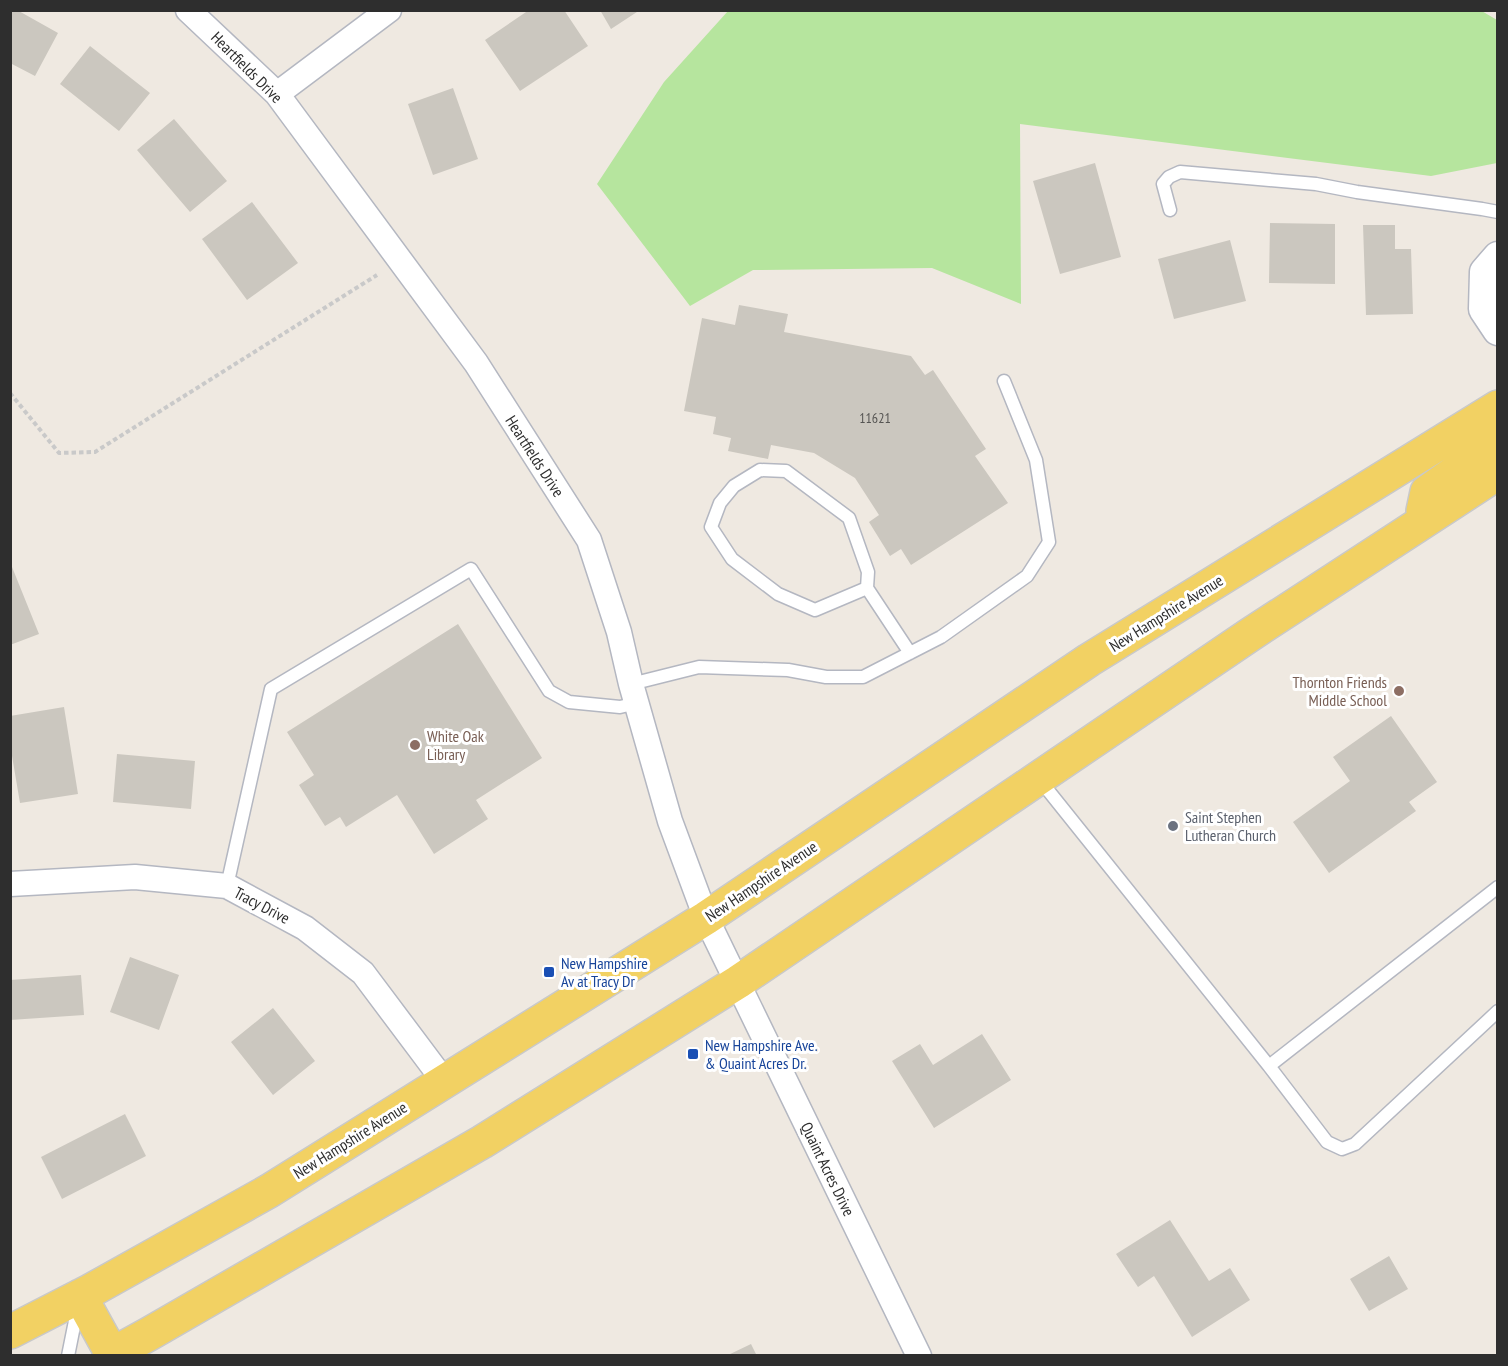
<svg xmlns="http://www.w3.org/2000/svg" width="1508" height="1366" font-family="'PT Sans Narrow',sans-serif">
  <rect width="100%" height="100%" fill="#efe9e1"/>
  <path fill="#b6e59e" d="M 1480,10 L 1497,20 L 1497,163 L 1431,176 L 1020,124 L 1021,304 L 932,268 L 753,270 L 690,306 L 597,184 L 664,82 L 728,11 Z"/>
  <path fill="#cbc7bf" d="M 10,10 L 17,10 L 58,33 L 35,76 L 10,63 Z
    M 529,10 L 564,10 L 588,46 L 520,91 L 485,40 Z
    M 600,10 L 640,10 L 611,29 Z
    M 90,46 L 150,93 L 119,131 L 60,84 Z
    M 453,88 L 478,159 L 433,175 L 408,104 Z
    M 174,119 L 227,181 L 190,212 L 137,150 Z
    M 1095,163 L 1121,257 L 1060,274 L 1033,181 Z
    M 252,202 L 298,263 L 247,300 L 202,239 Z
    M 1270,223 L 1335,224 L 1335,284 L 1269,283 Z
    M 1363,225 L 1395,225 L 1395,249 L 1411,249 L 1413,314 L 1366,315 Z
    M 1230,240 L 1246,301 L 1174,319 L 1158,259 Z
    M 739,305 L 788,314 L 784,332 L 911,356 L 925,375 L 933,370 L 986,449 L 975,456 L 1008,503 L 911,565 L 901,549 L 890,556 L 869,522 L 879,515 L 855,478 L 814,453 L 771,445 L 768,459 L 728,451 L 731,438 L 713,434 L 716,417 L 684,411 L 702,318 L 735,325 Z
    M 10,562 L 39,634 L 10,645 Z
    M 458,624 L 542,758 L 476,800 L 488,819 L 434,854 L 397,795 L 346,827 L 340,817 L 325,826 L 299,785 L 314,775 L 287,732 Z
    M 64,707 L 78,794 L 20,803 L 10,744 L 10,716 Z
    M 1391,716 L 1437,782 L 1409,802 L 1416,811 L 1329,873 L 1293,822 L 1350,781 L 1333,757 Z
    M 117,754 L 195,761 L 191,809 L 113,802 Z
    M 130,957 L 179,975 L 159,1030 L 110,1012 Z
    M 81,975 L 84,1015 L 10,1020 L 10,980 Z
    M 273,1008 L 315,1061 L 273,1095 L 231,1042 Z
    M 982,1034 L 1011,1080 L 934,1128 L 892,1061 L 920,1044 L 933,1065 Z
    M 125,1114 L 146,1156 L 62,1199 L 41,1157 Z
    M 1170,1220 L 1209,1281 L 1230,1268 L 1250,1300 L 1192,1337 L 1154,1276 L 1138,1287 L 1116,1254 Z
    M 1389,1256 L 1408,1289 L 1369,1311 L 1350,1279 Z
    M 751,1344 L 757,1356 L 726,1356 Z"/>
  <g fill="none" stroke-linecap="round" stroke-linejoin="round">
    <defs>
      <path id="service" d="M 1170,210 L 1163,184 L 1169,177 L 1180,172 L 1316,184 L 1357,192 L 1482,209 L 1498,212
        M 867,588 L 868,572 L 849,518 L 786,471 L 760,470 L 734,486 L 720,503 L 711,527 L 732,559 L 778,594 L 815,610 L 867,588 L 910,653
        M 631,684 L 699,667 L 788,670 L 826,677 L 863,677 L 941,637 L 1027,576 L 1049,542 L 1036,460 L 1004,381
        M 1039,779 L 1269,1066 L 1327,1142 L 1342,1149 L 1355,1144 L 1498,1011
        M 227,886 L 271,689 L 471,569 L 549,691 L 569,702 L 620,707 L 637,703
        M 1269,1066 L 1498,887
        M 68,1356 L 78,1306"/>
      <path id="minor" d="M 188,10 L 277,94 L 476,363 L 589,540 L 619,632 L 631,684 L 670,821 L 706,918 L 919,1356
        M 277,94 L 389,10
        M 10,884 L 135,877 L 227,886 L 305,928 L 363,973 L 444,1081"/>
      <path id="tertiary" d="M 1498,257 L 1485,272 L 1484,309 L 1498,330"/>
      <path id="primary" d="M 1423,511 L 1427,492 L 1498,442
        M 80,1296 L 112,1354
        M 10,1332 L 90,1291 L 269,1191 L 706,918 L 1089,660 L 1498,407
        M 109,1356 L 149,1334 L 482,1142 L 738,982 L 1251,634 L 1498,473"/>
    </defs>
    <use href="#service" stroke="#b4b7c1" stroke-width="15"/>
    <use href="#minor" stroke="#b4b7c1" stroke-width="27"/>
    <use href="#tertiary" stroke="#b4b7c1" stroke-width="33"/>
    <use href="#primary" stroke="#c9c9c9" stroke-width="36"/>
    <path stroke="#c9c9c9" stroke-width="4" stroke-dasharray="4.5 3" stroke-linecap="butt" d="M 10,393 L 59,453 L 95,452 L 377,275"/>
    <use href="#service" stroke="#fff" stroke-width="12"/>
    <use href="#minor" stroke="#fff" stroke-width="24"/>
    <use href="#tertiary" stroke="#fff" stroke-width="30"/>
    <use href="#primary" stroke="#f2d163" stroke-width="33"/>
  </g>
  <g fill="#8d6e63" stroke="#fff" stroke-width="2">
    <circle cx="1399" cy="691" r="6"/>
    <circle cx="415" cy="745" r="6"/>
  </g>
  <circle fill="#6b7280" stroke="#fff" stroke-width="2" cx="1173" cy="826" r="6"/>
  <g fill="#1a4fb4" stroke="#fff" stroke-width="2">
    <rect x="543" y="966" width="12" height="12" rx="3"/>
    <rect x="687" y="1048" width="12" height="12" rx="3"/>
  </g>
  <g text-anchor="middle" stroke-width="6" stroke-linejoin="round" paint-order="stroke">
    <g font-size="14" fill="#555452">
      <text x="875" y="423">11621</text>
    </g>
    <g font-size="16" fill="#2e2e2e" stroke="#fff">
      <text transform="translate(247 67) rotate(45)" y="6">Heartfields Drive</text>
      <text transform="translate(535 456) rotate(57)" y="6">Heartfields Drive</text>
      <text transform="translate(1166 613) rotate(-32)" y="6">New Hampshire Avenue</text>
      <text transform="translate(761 881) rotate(-34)" y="6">New Hampshire Avenue</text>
      <text transform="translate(262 905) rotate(28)" y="6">Tracy Drive</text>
      <text transform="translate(350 1140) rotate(-32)" y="6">New Hampshire Avenue</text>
      <text transform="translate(828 1169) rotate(64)" y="6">Quaint Acres Drive</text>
    </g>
    <g font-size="16" fill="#785e54" stroke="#fff" text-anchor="end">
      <text x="1387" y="688">Thornton Friends<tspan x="1387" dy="18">Middle School</tspan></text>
      <text x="427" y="742" text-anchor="start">White Oak<tspan x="427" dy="18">Library</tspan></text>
    </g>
    <g font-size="16" fill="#5b616d" stroke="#fff" text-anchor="start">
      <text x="1185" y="823">Saint Stephen<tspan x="1185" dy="18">Lutheran Church</tspan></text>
    </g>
    <g font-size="16" fill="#164399" stroke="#fff" text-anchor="start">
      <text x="561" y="969">New Hampshire<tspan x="561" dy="18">Av at Tracy Dr</tspan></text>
      <text x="705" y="1051">New Hampshire Ave.<tspan x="705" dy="18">&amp; Quaint Acres Dr.</tspan></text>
    </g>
  </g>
  <rect width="1508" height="1366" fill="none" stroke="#2e2e2e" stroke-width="24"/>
</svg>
